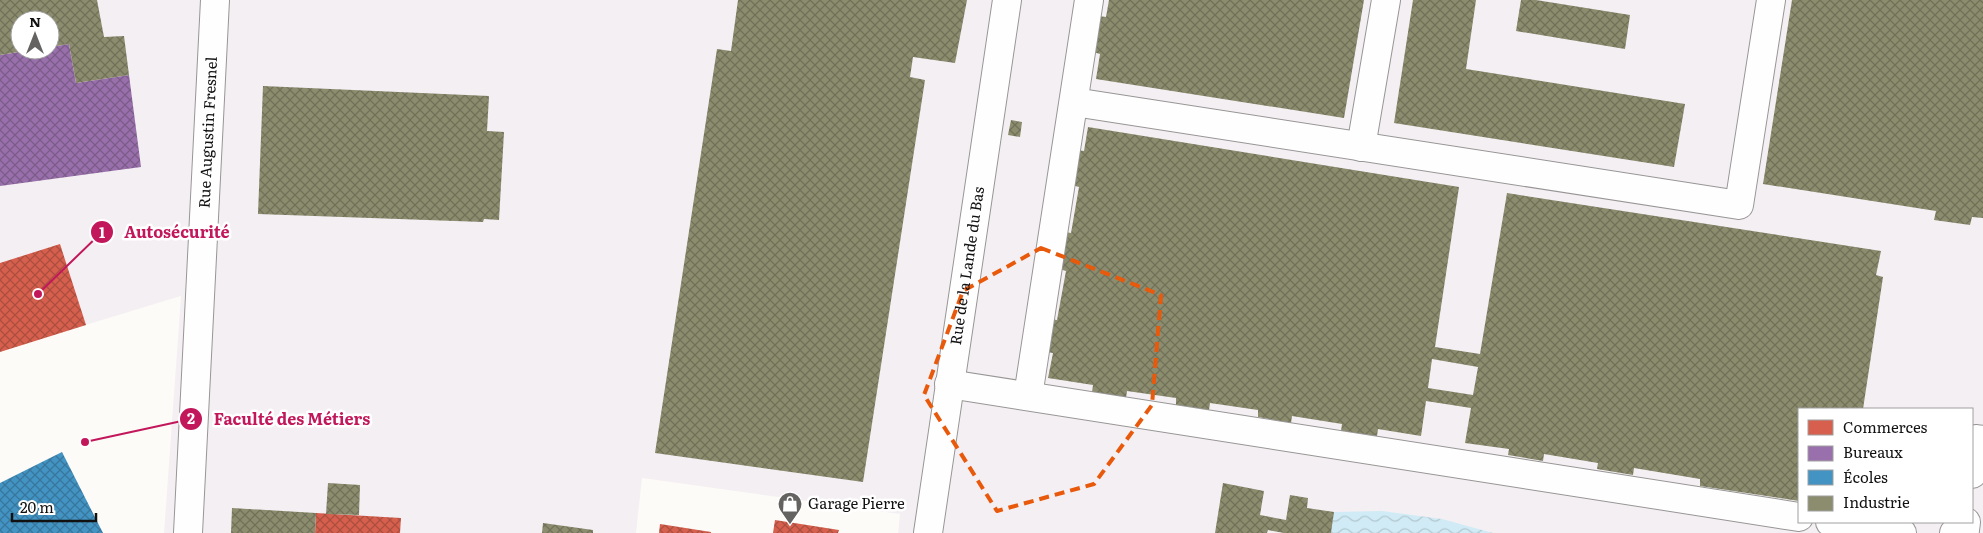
<svg xmlns="http://www.w3.org/2000/svg" width="1983" height="533" font-family="Literata,serif">
  <defs>
    <pattern id="water-waves" width="16" height="10" patternUnits="userSpaceOnUse" patternTransform="scale(1.25)"><rect width="16" height="10" fill="#d0ebf5"/><path d="M0 5q4-4 8 0t8 0" fill="none" stroke="#b2c8d1"/></pattern>
    <pattern id="shops-cross-hatch" width="8" height="8" patternUnits="userSpaceOnUse" patternTransform="scale(1.25)"><rect width="8" height="8" fill="#d6604d"/><path d="M0 0l8 8M0 8l8-8" fill="none" stroke="#ac4e3f"/></pattern>
    <pattern id="offices-cross-hatch" width="8" height="8" patternUnits="userSpaceOnUse" patternTransform="scale(1.25)"><rect width="8" height="8" fill="#9970ab"/><path d="M0 0l8 8M0 8l8-8" fill="none" stroke="#7b5b8a"/></pattern>
    <pattern id="schools-cross-hatch" width="8" height="8" patternUnits="userSpaceOnUse" patternTransform="scale(1.25)"><rect width="8" height="8" fill="#4393c3"/><path d="M0 0l8 8M0 8l8-8" fill="none" stroke="#37779d"/></pattern>
    <pattern id="industry-cross-hatch" width="8" height="8" patternUnits="userSpaceOnUse" patternTransform="scale(1.25)"><rect width="8" height="8" fill="#8c8c6e"/><path d="M0 0l8 8M0 8l8-8" fill="none" stroke="#717159"/></pattern>
  </defs>
  <rect width="100%" height="100%" fill="#fdfbf7"/>
  <path fill="#f4eff3" fill-rule="evenodd" d="M 0,0 L 1983,0 L 1983,533 L 898,533 L 900,514 L 642,478 L 636,533 L 164,533 L 181,296 L 0,351 ZM 20,20 L 50,20 L 50,50 L 20,50 ZM 1799,409 L 1972,409 L 1972,522 L 1799,522 Z"/>
  <path fill="url(#water-waves)" d="M 1382,511 L 1442,519 L 1493,533 L 1331,533 L 1334,512 Z"/>
  <path fill="url(#shops-cross-hatch)" d="M 60,244 L 86,325 L 0,352 L 0,263 Z
    M 316,513 L 401,518 L 400,533 L 315,533 Z
    M 775,520 L 839,530 L 838,533 L 773,533 Z
    M 660,524 L 711,532 L 711,533 L 659,533 Z"/>
  <path fill="url(#offices-cross-hatch)" d="M 69,44 L 76,83 L 129,75 L 141,167 L 0,186 L 0,55 L 31,50 L 50,50 L 50,47 Z"/>
  <path fill="url(#schools-cross-hatch)" d="M 62,452 L 103,533 L 0,533 L 0,483 Z"/>
  <path fill="url(#industry-cross-hatch)" fill-rule="evenodd" d="M 0,0 L 97,0 L 104,37 L 124,36 L 129,75 L 76,83 L 69,44 L 50,47 L 50,20 L 20,20 L 20,50 L 24,51 L 0,55 Z
    M 738,0 L 967,0 L 955,63 L 913,57 L 910,77 L 925,80 L 863,482 L 655,453 L 717,49 L 731,51 Z
    M 1109,0 L 1364,0 L 1344,118 L 1096,79 L 1100,54 L 1093,52 L 1099,16 L 1106,17 Z
    M 1413,0 L 1476,0 L 1466,69 L 1685,104 L 1674,167 L 1394,123 Z
    M 1521,0 L 1536,0 L 1630,15 L 1625,49 L 1516,31 Z
    M 1792,0 L 1983,0 L 1983,218 L 1972,217 L 1970,225 L 1934,220 L 1936,211 L 1763,184 Z
    M 263,86 L 489,96 L 487,131 L 504,132 L 499,220 L 484,219 L 483,222 L 258,214 Z
    M 1011,120 L 1022,122 L 1020,137 L 1008,135 Z
    M 1088,127 L 1459,187 L 1435,347 L 1480,354 L 1507,193 L 1881,251 L 1876,275 L 1883,277 L 1863,409 L 1799,409 L 1799,501 L 1700,486 L 1700,479 L 1634,468 L 1633,475 L 1597,469 L 1598,463 L 1544,454 L 1543,461 L 1508,455 L 1509,449 L 1465,443 L 1471,408 L 1426,401 L 1421,436 L 1378,429 L 1377,436 L 1341,431 L 1342,424 L 1292,416 L 1291,423 L 1258,417 L 1258,410 L 1210,403 L 1209,410 L 1176,405 L 1176,398 L 1127,391 L 1126,398 L 1092,392 L 1093,385 L 1048,378 L 1053,353 L 1045,352 L 1051,319 L 1057,320 L 1066,271 L 1059,269 L 1065,232 L 1071,233 L 1079,187 L 1072,185 L 1077,150 L 1084,151 ZM 1432,359 L 1478,367 L 1473,395 L 1428,388 Z
    M 328,483 L 360,485 L 359,515 L 326,514 Z
    M 1223,483 L 1264,491 L 1260,515 L 1286,520 L 1290,495 L 1308,498 L 1307,508 L 1334,512 L 1331,533 L 1284,533 L 1268,530 L 1267,533 L 1215,533 Z
    M 232,508 L 316,513 L 315,533 L 231,533 Z
    M 543,523 L 593,530 L 593,533 L 542,533 Z"/>
  <g fill="none" stroke-linecap="round" stroke-linejoin="round">
    <defs>
      <g id="minor">
        <path d="M 1074,102 L 1739,205 L 1771,0"/>
        <path d="M 1361,147 L 1386,0"/>
        <path d="M 949,384 L 1799,517"/>
        <path d="M 1028,396 L 1089,0"/>
        <path d="M 1972,474 L 1976,439 L 1983,440"/>
        <path d="M 1830,522 L 1902,533"/>
        <path id="s1" d="M 188,533 L 215,0"/>
        <path id="s2" d="M 928,533 L 1007,0"/>
        <path d="M 1954,533 L 1965,530 L 1966,522"/>
      </g>
    </defs>
    <use href="#minor" stroke="#979695" stroke-width="30"/>
    <use href="#minor" stroke="#fffefe" stroke-width="28"/>
  </g>
  <path fill="none" stroke="#e8590c" stroke-width="4" stroke-dasharray="10 6" stroke-linejoin="round" d="M 1041,248 L 1161,295 L 1152,405 L 1094,484 L 997,511 L 924,395 L 963,291 Z"/>
  <defs>
    <symbol id="shop-pin" viewBox="-11 -11 22 30"><path d="M0 17L-7.5 6A9.5 9.5 0 1 1 7.5 6Z" fill="#646362" stroke="#fff"/><path d="M-5-2.5h2.3a2.7 3.5 0 0 1 5.4 0H5L5.5 6h-11ZM-1.5-2.5h3a1.5 2.3 0 0 0-3 0Z" fill="#fff"/></symbol>
  </defs>
  <g fill-rule="evenodd">
    <use href="#shop-pin" x="776" y="490" width="28" height="38"/>
  </g>
  <g text-anchor="middle" stroke-width="5" stroke-linejoin="round" paint-order="stroke">
    <g font-size="15" fill="#111" stroke="#fff">
      <text dy="5" stroke="none"><textPath href="#s1" startOffset="401">Rue Augustin Fresnel</textPath></text>
      <text dy="5" stroke="none"><textPath href="#s2" startOffset="270">Rue de la Lande du Bas</textPath></text>
    </g>
    <g font-size="15" fill="#111" stroke="#fff" text-anchor="start">
      <text x="808" y="509">Garage Pierre</text>
    </g>
  </g>
  <path fill="none" stroke="#c2185b" stroke-width="2" d="M38 294L102 232M85 442L191 419"/>
  <g fill="#c2185b" stroke="#fff" stroke-width="2">
    <circle cx="38" cy="294" r="5"/>
    <circle cx="85" cy="442" r="5"/>
    <circle cx="102" cy="232" r="12"/>
    <circle cx="191" cy="419" r="12"/>
  </g>
  <g font-size="15" text-anchor="middle" font-weight="bold" fill="#fff">
    <text x="102" y="238">1</text>
    <text x="191" y="424">2</text>
  </g>
  <g font-size="16" text-anchor="middle" font-weight="bold" fill="#c2185b" stroke="#fff" stroke-width="5" stroke-linejoin="round" paint-order="stroke">
    <text x="177" y="238">Autosécurité</text>
    <text x="292" y="425">Faculté des Métiers</text>
  </g>
  <rect x="1798" y="408" width="175" height="115" fill="#ffffff" stroke="#a0a0a0"/>
  <rect x="1808" y="420" width="25" height="15" fill="#d6604d" stroke="#a0a0a0"/>
  <text x="1843" y="433" font-size="15" fill="#111111">Commerces</text>
  <rect x="1808" y="446" width="25" height="15" fill="#9970ab" stroke="#a0a0a0"/>
  <text x="1843" y="458" font-size="15" fill="#111111">Bureaux</text>
  <rect x="1808" y="470" width="25" height="15" fill="#4393c3" stroke="#a0a0a0"/>
  <text x="1843" y="483" font-size="15" fill="#111111">Écoles</text>
  <rect x="1808" y="496" width="25" height="15" fill="#8c8c6e" stroke="#a0a0a0"/>
  <text x="1843" y="508" font-size="15" fill="#111111">Industrie</text>
  <g transform="translate(35 35)"><circle r="24" fill="#ffffff" stroke="#a0a0a0"/>
  <path d="M0-4L9 19L0 12L-9 19Z" fill="#646362"/>
  <text y="-8" font-size="14" font-weight="bold" text-anchor="middle" fill="#111111">N</text>
  </g>
  <path d="M12 513v8h84v-8" fill="none" stroke="#111111" stroke-width="2.5"/>
  <text x="20" y="513" font-size="15" fill="#111111" stroke="#ffffff" stroke-width="4" paint-order="stroke">20 m</text>
</svg>
